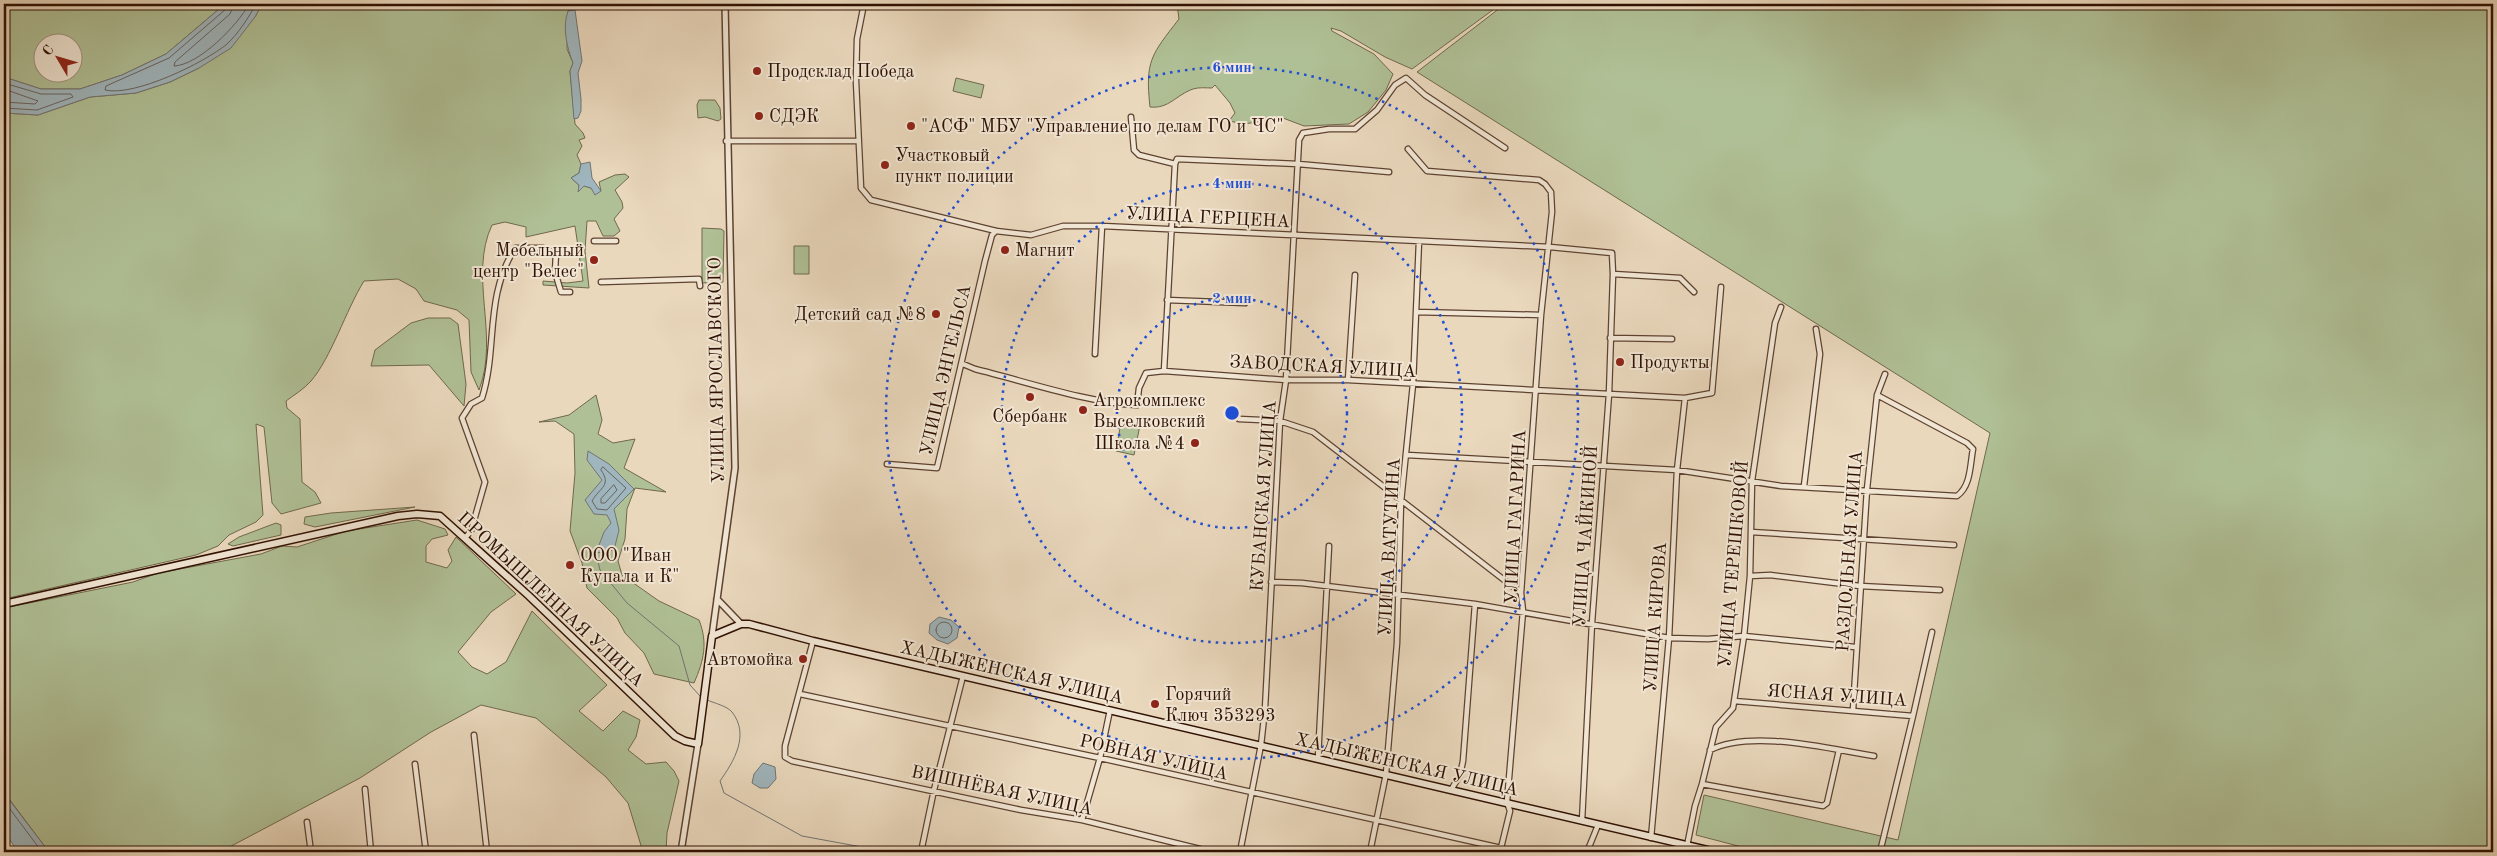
<svg xmlns="http://www.w3.org/2000/svg" width="2497" height="856" font-family="'Old Standard TT',serif">
  <rect width="100%" height="100%" fill="#ead8bd"/>
  <filter id="stains"><feTurbulence type="fractalNoise" baseFrequency=".004" numOctaves="4"/><feColorMatrix values="0 0 0 0 .2 0 0 0 0 .09 0 0 0 0 .02 0 0 0 .5 -.17"/></filter>
  <radialGradient id="worn" r=".72"><stop offset=".6" stop-color="#630" stop-opacity="0"/><stop offset="1" stop-color="#630" stop-opacity=".3"/></radialGradient>
  <path fill="#b0c096" stroke="#70684c" fill-rule="evenodd" d="M 4,4 L 225,4 L 166,54 L 122,75 L 80,89 L 41,89 L 4,77 ZM 42,42 L 72,42 L 72,72 L 42,72 Z
    M 262,4 L 575,4 L 575,10 L 568,11 L 567,49 L 573,63 L 570,71 L 575,124 L 583,133 L 585,138 L 579,140 L 582,146 L 577,155 L 581,164 L 579,173 L 571,178 L 579,185 L 579,191 L 584,186 L 601,191 L 599,182 L 615,175 L 625,174 L 629,177 L 615,190 L 622,202 L 623,208 L 614,219 L 620,231 L 614,236 L 603,236 L 596,221 L 587,221 L 585,251 L 589,288 L 543,285 L 543,281 L 567,283 L 583,281 L 575,226 L 526,237 L 526,227 L 505,222 L 492,225 C 468,276 500,336 479,390 L 471,372 L 469,320 L 457,310 L 424,301 L 416,289 L 398,279 L 364,281 C 346,310 331,358 311,381 C 304,389 294,395 286,401 L 287,408 L 300,419 L 302,482 L 315,492 L 321,503 L 281,514 L 272,503 L 264,427 L 256,424 L 263,515 L 256,522 L 229,535 L 218,546 L 196,555 L 4,599 L 4,113 L 38,115 L 90,97 L 136,93 L 170,82 L 199,68 L 255,17 Z
    M 1177,4 L 1501,4 L 1412,69 L 1385,57 L 1341,31 L 1331,28 L 1332,31 L 1374,54 L 1393,74 L 1386,90 L 1368,112 L 1349,124 L 1304,126 L 1283,118 L 1244,124 L 1229,121 L 1235,113 L 1230,103 L 1215,85 L 1212,88 C 1206,88 1199,87 1193,89 C 1176,95 1169,109 1150,107 C 1145,61 1151,55 1179,19 Z
    M 1505,4 L 2493,4 L 2493,852 L 1761,852 L 1696,835 L 1704,795 L 1898,840 L 1990,433 L 1417,72 Z
    M 956,78 L 984,85 L 981,98 L 953,91 Z
    M 699,100 L 715,100 L 720,108 L 721,119 L 718,121 L 705,117 L 698,118 L 697,105 Z
    M 702,228 L 721,229 L 724,231 L 723,282 L 702,283 Z
    M 794,246 L 809,246 L 809,274 L 794,274 Z
    M 428,318 L 450,318 L 458,324 L 466,384 L 464,406 L 429,365 L 371,366 L 375,350 L 411,323 Z
    M 596,395 L 602,420 L 598,434 L 613,443 L 635,439 L 624,468 L 666,492 L 635,488 L 627,509 L 625,539 L 618,561 L 622,575 L 659,601 L 699,620 C 708,643 704,660 694,683 L 654,674 L 644,653 L 625,633 L 617,618 L 587,588 L 582,563 L 570,531 L 575,473 L 574,434 L 555,421 L 539,422 L 569,415 Z
    M 1121,422 L 1140,425 L 1134,455 L 1116,451 Z
    M 415,507 L 315,527 L 304,524 L 305,517 L 331,513 Z
    M 417,520 L 445,529 L 448,535 L 432,539 L 426,546 L 426,562 L 447,568 L 452,561 L 448,550 L 456,537 L 516,594 L 491,612 L 458,652 L 472,667 L 487,674 L 506,662 L 532,611 L 607,685 L 579,711 L 603,731 L 623,711 L 640,720 L 636,737 L 628,750 L 646,764 L 666,762 L 674,771 L 679,781 L 667,833 L 666,852 L 643,852 L 628,803 L 606,777 L 536,718 L 481,705 L 431,732 L 360,778 L 220,852 L 49,852 L 4,792 L 4,608 L 133,582 L 158,573 L 261,554 L 282,546 L 297,547 L 346,531 Z
    M 276,523 L 281,525 L 281,535 L 233,546 L 228,544 L 239,537 Z"/>
  <path fill="#9fb6be" stroke="#727473" d="M 225,4 L 262,4 L 255,17 L 231,48 L 199,68 L 170,82 L 136,93 L 90,97 L 38,115 L 4,113 L 4,77 L 41,89 L 80,89 L 122,75 L 166,54 Z
    M 575,10 L 582,61 L 578,73 L 581,99 L 581,111 L 578,118 L 574,119 L 570,71 L 573,63 C 567,48 562,27 568,11 Z
    M 590,162 L 592,178 L 601,191 L 595,195 L 591,188 L 584,186 L 578,192 L 579,185 L 571,178 L 579,173 L 581,164 Z
    M 588,451 L 609,464 L 634,489 L 614,509 L 619,530 L 614,550 L 596,553 L 604,532 L 611,523 L 607,515 L 594,514 L 585,500 L 602,480 L 587,460 Z
    M 939,617 L 951,620 L 959,627 L 957,638 L 948,644 L 937,640 L 929,633 L 930,624 Z
    M 763,763 L 775,767 L 776,779 L 768,788 L 760,788 L 752,783 L 754,774 Z
    M 4,793 L 49,852 L 18,852 L 4,831 Z"/>
  <g fill="none" stroke-linecap="round" stroke-linejoin="round">
    <path stroke="#676360" stroke-width="1" d="M 228,4 L 226,9 L 169,58 L 106,86 L 105,90 C 134,97 204,63 227,44 C 238,34 249,17 256,4
      M 234,4 L 230,14 L 175,62 L 174,66 C 199,65 238,25 249,4
      M 4,83 L 41,94 L 71,94 L 73,97 L 37,110 L 4,108
      M 4,89 L 38,101 L 35,104 L 4,102
      M 603,467 L 626,488 L 607,510 L 597,509 L 592,501 C 600,487 612,486 601,470 Z
      M 614,485 L 617,490 L 605,503 L 601,503 L 601,499 Z
      M936 630a8 8 0 1 1 16 0a8 8 0 1 1-16 0Z
      M 4,801 L 42,852"/>
    <path stroke="#727473" stroke-width="1" d="M 596,553 L 600,570 L 627,603 L 679,646 L 690,685 L 701,697
      M 707,700 C 714,703 727,706 732,712 C 750,735 734,761 720,781 L 724,793 L 802,836 L 862,847 L 873,852"/>
    <defs>
      <path id="minor" d="M 864,4 L 857,39 L 856,81 L 861,188 L 871,200 L 996,231 L 1031,235 L 1063,226 L 1102,226 L 1550,247 L 1612,253 L 1613,274 L 1609,394 L 1592,623 L 1582,821
        M 1131,117 L 1134,150 L 1139,155 L 1175,164 L 1177,159 L 1298,164 L 1389,172
        M 726,141 L 858,141
        M 1408,149 L 1427,171 L 1539,180 L 1545,184 L 1551,192 L 1552,212 L 1541,315 L 1521,593 L 1523,611 L 1507,802 L 1510,811 L 1500,852
        M 594,241 L 616,241
        M 1613,274 L 1680,278 L 1694,292
        M 601,282 L 699,279 L 700,286
        M 1167,300 L 1245,303
        M 1416,312 L 1541,315
        M 1610,338 L 1672,339
        M 1095,354 L 1102,226
        M 963,364 L 975,369 C 1024,381 1088,403 1137,405 L 1139,388 L 1146,373 L 1164,371 L 1286,380 L 1348,380 L 1685,398 L 1712,393 L 1721,287
        M 1164,371 L 1175,164
        M 1348,380 L 1355,275
        M 1239,419 L 1280,421 L 1313,432 L 1521,593
        M 1407,455 L 1677,470 L 1781,486 L 1957,496 C 1971,486 1970,465 1973,449 L 1967,443 L 1877,395 L 1885,374
        M 887,464 L 937,468 L 985,261 L 992,235 L 996,231
        M 1804,486 L 1820,354 L 1816,329
        M 1751,532 L 1954,545
        M 465,538 L 471,531 L 485,482 L 462,418 L 471,404 L 482,398 C 498,347 484,298 515,248 L 543,248 L 556,253 L 555,272 L 561,292 L 570,292
        M 1750,576 L 1770,575 L 1860,586 L 1940,590
        M 1271,582 L 1302,583 L 1475,604 L 1669,638 L 1708,639 L 1744,636 L 1855,647
        M 813,641 L 785,746 L 785,757 L 792,761 L 1021,810 L 1082,820 L 1212,852
        M 800,694 L 1100,758 L 1501,848
        M 1734,701 L 1913,716 L 1932,632
        M 1853,710 L 1867,489 L 1877,395
        M 474,735 L 487,852
        M 1710,750 C 1752,729 1829,749 1874,756
        M 1318,758 L 1329,546
        M 415,764 L 426,852
        M 1702,784 L 1823,806 L 1827,803 L 1839,750
        M 365,789 L 371,852
        M 1451,790 L 1460,775 L 1463,761 L 1475,604
        M 1082,820 L 1100,758 L 1110,710
        M 307,822 L 311,852
        M 1651,838 L 1669,638 L 1677,470 L 1685,398
        M 1687,846 L 1695,806 L 1702,784 L 1716,727 L 1733,708 L 1744,636 L 1750,576 L 1752,481 L 1775,323 L 1781,307
        M 921,852 L 934,790 L 963,676
        M 1240,852 L 1261,745 L 1265,709 L 1280,421 L 1286,380 L 1299,140 L 1303,133 L 1329,129 L 1355,129 L 1377,110 L 1395,85 L 1406,78 L 1425,95 L 1505,148
        M 1370,852 L 1386,774 L 1397,643 L 1401,502 L 1413,384 L 1419,241
        M 1587,852 L 1598,825
        M 1880,852 L 1913,716"/>
      <path id="tertiary" d="M 717,599 L 741,624
        M 712,636 L 735,468 L 725,4
        M 681,852 L 698,744"/>
      <path id="secondary" d="M 4,604 L 398,516 L 417,514 L 440,516 L 529,596 L 675,736 L 685,741 L 698,744 L 712,636 L 741,624 L 749,624 L 813,641 L 1716,852"/>
    </defs>
    <use href="#minor" stroke="#5e4231" stroke-width="7"/>
    <use href="#tertiary" stroke="#5e4231" stroke-width="8"/>
    <use href="#secondary" stroke="#2f1002" stroke-width="9"/>
    <use href="#minor" stroke="#f1e6d4" stroke-width="4.5"/>
    <use href="#tertiary" stroke="#f1e6d4" stroke-width="5"/>
    <use href="#secondary" stroke="#f1e6d4" stroke-width="6"/>
  </g>
  <g fill="none" stroke="#1d4ed8" stroke-width="2.5" stroke-dasharray="2.5 5">
    <circle cx="1232" cy="413" r="115"/>
    <circle cx="1232" cy="413" r="230"/>
    <circle cx="1232" cy="413" r="346"/>
  </g>
  <g fill="#8f2418" stroke="#f1e6d4" stroke-width="2">
    <circle cx="757" cy="71" r="5"/>
    <circle cx="759" cy="116" r="5"/>
    <circle cx="911" cy="126" r="5"/>
    <circle cx="885" cy="165" r="5"/>
    <circle cx="1005" cy="250" r="5"/>
    <circle cx="594" cy="260" r="5"/>
    <circle cx="936" cy="314" r="5"/>
    <circle cx="1620" cy="362" r="5"/>
    <circle cx="1030" cy="397" r="5"/>
    <circle cx="1083" cy="410" r="5"/>
    <circle cx="1195" cy="443" r="5"/>
    <circle cx="570" cy="565" r="5"/>
    <circle cx="803" cy="659" r="5"/>
    <circle cx="1155" cy="704" r="5"/>
  </g>
  <g text-anchor="middle" stroke-width="4" stroke-linejoin="round" paint-order="stroke">
    <g font-size="18" fill="#2f1002" stroke="#f1e6d4" text-anchor="start">
      <text x="767" y="77">Продсклад Победа</text>
      <text x="769" y="122">СДЭК</text>
      <text x="921" y="132">"АСФ" МБУ "Управление по делам ГО и ЧС"</text>
      <text x="895" y="161">Участковый<tspan x="895" dy="21">пункт полиции</tspan></text>
      <text x="584" y="256" text-anchor="end">Мебельный<tspan x="584" dy="21">центр "Велес"</tspan></text>
      <text x="1015" y="256">Магнит</text>
      <text x="926" y="320" text-anchor="end">Детский сад №8</text>
      <text x="1630" y="368">Продукты</text>
      <text x="1093" y="406">Агрокомплекс<tspan x="1093" dy="21">Выселковский</tspan></text>
      <text x="1030" y="422" text-anchor="middle">Сбербанк</text>
      <text x="1185" y="449" text-anchor="end">Школа №4</text>
      <text x="580" y="561">ООО "Иван<tspan x="580" dy="21">Купала и К"</tspan></text>
      <text x="793" y="665" text-anchor="end">Автомойка</text>
      <text x="1165" y="700">Горячий<tspan x="1165" dy="21">Ключ 353293</tspan></text>
    </g>
    <g font-size="18" fill="#2f1002" stroke="#f1e6d4">
      <text transform="translate(1208 217) rotate(3)" y="6">УЛИЦА ГЕРЦЕНА</text>
      <text transform="translate(1323 366) rotate(3)" y="6">ЗАВОДСКАЯ УЛИЦА</text>
      <text transform="translate(716 370) rotate(-91)" y="6">УЛИЦА ЯРОСЛАВСКОГО</text>
      <text transform="translate(945 370) rotate(-77)" y="6">УЛИЦА ЭНГЕЛЬСА</text>
      <text transform="translate(1263 496) rotate(-86)" y="6">КУБАНСКАЯ УЛИЦА</text>
      <text transform="translate(1515 517) rotate(-87)" y="6">УЛИЦА ГАГАРИНА</text>
      <text transform="translate(1585 536) rotate(-86)" y="6">УЛИЦА ЧАЙКИНОЙ</text>
      <text transform="translate(1389 547) rotate(-87)" y="6">УЛИЦА ВАТУТИНА</text>
      <text transform="translate(1849 551) rotate(-86)" y="6">РАЗДОЛЬНАЯ УЛИЦА</text>
      <text transform="translate(1733 564) rotate(-85)" y="6">УЛИЦА ТЕРЕШКОВОЙ</text>
      <text transform="translate(551 599) rotate(43)" y="6">ПРОМЫШЛЕННАЯ УЛИЦА</text>
      <text transform="translate(1655 617) rotate(-86)" y="6">УЛИЦА КИРОВА</text>
      <text transform="translate(1012 672) rotate(13)" y="6">ХАДЫЖЕНСКАЯ УЛИЦА</text>
      <text transform="translate(1837 695) rotate(4)" y="6">ЯСНАЯ УЛИЦА</text>
      <text transform="translate(1154 757) rotate(13)" y="6">РОВНАЯ УЛИЦА</text>
      <text transform="translate(1407 764) rotate(13)" y="6">ХАДЫЖЕНСКАЯ УЛИЦА</text>
      <text transform="translate(1002 790) rotate(12)" y="6">ВИШНЁВАЯ УЛИЦА</text>
    </g>
  </g>
  <circle cx="1232" cy="413" r="8" fill="#1d4ed8" stroke="#f1e6d4" stroke-width="2.5"/>
  <g font-size="15" text-anchor="middle" font-weight="bold" fill="#1d4ed8" stroke="#f1e6d4" stroke-width="4" stroke-linejoin="round" paint-order="stroke">
    <text x="1232" y="72">6 мин</text>
    <text x="1232" y="188">4 мин</text>
    <text x="1232" y="303">2 мин</text>
  </g>
  <rect width="2497" height="856" fill="none" stroke="#ead8bd" stroke-width="20"/>
  <rect x="5" y="5" width="2487" height="846" fill="none" stroke="#2f1002" stroke-width="2.5"/>
  <rect x="10" y="10" width="2477" height="836" fill="none" stroke="#2f1002"/>
  <g transform="translate(58 58) rotate(308)"><circle r="24" fill="#f1e6d4" stroke="#a39080"/>
  <path d="M0-4L9 19L0 12L-9 19Z" fill="#8f2418"/>
  <text y="-8" font-size="14" font-weight="bold" text-anchor="middle" fill="#2f1002">С</text>
  </g>
  <rect width="100%" height="100%" filter="url(#stains)"/>
  <rect width="100%" height="100%" fill="url(#worn)"/>
</svg>
